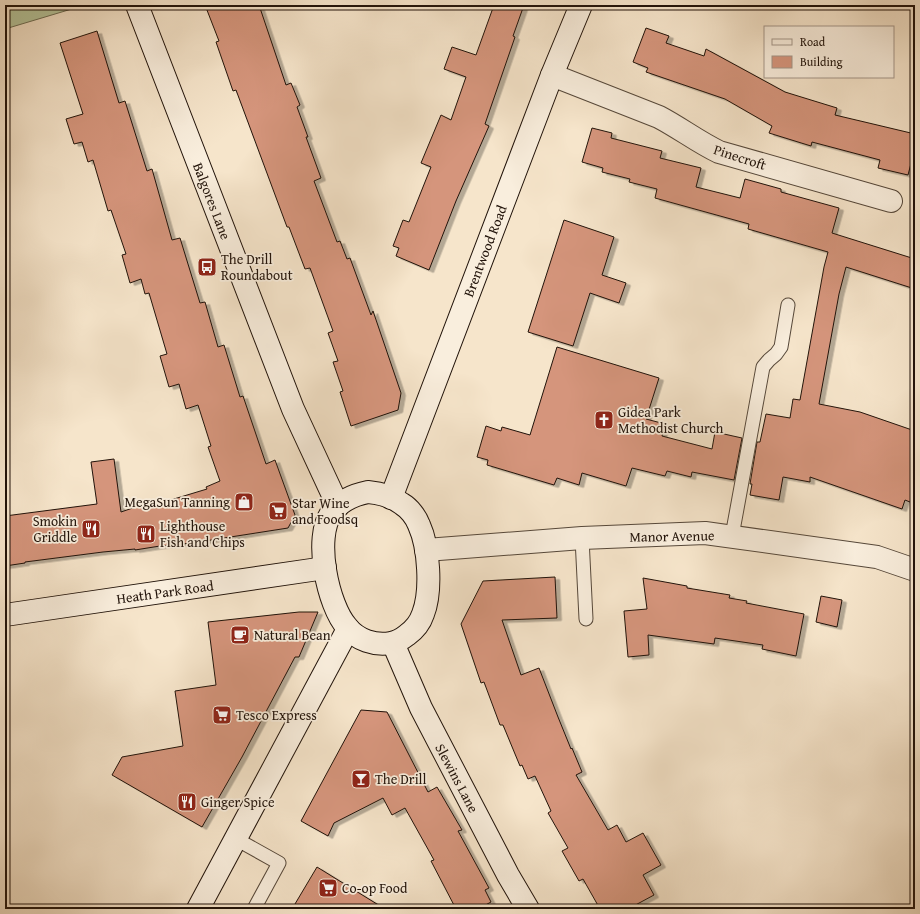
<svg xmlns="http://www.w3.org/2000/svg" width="920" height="914" viewBox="0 0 920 914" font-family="'Gentium Book Plus',serif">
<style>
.green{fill:#b6c69c;stroke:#6c6c53}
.building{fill:#d5957c;stroke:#21130a;filter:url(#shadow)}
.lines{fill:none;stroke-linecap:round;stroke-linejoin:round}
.lane-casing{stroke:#56483a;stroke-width:15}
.street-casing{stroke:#56483a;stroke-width:24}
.secondary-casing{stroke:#21130a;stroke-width:24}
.lane{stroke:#f9eedd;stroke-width:13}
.street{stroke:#f9eedd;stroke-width:22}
.secondary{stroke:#f9eedd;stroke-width:22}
.labels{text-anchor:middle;stroke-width:3.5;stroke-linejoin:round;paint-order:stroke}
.street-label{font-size:14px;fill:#21130a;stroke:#f9eedd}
.poi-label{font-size:14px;fill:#21130a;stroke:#f9eedd;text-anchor:start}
</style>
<defs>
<filter id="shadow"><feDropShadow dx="4.5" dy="2.5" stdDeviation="0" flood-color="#0004"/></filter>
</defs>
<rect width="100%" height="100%" fill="#f6e5cb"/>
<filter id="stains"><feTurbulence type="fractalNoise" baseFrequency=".005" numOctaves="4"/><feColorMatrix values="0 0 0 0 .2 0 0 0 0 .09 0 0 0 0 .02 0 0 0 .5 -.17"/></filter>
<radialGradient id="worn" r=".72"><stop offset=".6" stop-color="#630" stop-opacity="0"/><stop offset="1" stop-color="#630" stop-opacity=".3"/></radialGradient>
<path class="green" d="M 5,5 L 85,5 L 5,29 Z"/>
<g class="building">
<path d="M 205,5 L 259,5 L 286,85 L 291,83 L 300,105 L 297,107 L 308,137 L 306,137 L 321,178 L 314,181 L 337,242 L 340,241 L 347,259 L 350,258 L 371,315 L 373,311 L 401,393 L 398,410 L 351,426 L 340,392 L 343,391 L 333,362 L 338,361 L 328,333 L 333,331 L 310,268 L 305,269 L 289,227 L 287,227 L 236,90 L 233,91 L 216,42 L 219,41 Z"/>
<path d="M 494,5 L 524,5 L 513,36 L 515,37 L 485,124 L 489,126 L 456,201 L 429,270 L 396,256 L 399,248 L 393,246 L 403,220 L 409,222 L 431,167 L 421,163 L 441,115 L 451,120 L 466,77 L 444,69 L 452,47 L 476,55 Z"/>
<path d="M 646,28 L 669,36 L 666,43 L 704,56 L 706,49 L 785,92 L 837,108 L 835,115 L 873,124 L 915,134 L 915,148 L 908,175 L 878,168 L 880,160 L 812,142 L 811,146 L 769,133 L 772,126 L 725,99 L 646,72 L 648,68 L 633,62 Z"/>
<path d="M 97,31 L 119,103 L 125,101 L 147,171 L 152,169 L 172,240 L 180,238 L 200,303 L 205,302 L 218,347 L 224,345 L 240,397 L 243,396 L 266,464 L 275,460 L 295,515 L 288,528 L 192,543 L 160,546 L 135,550 L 135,549 L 103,552 L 25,562 L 25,563 L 5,566 L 5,516 L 97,504 L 91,462 L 114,459 L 121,512 L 153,501 L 154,505 L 207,489 L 206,487 L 220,481 L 208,447 L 211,446 L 198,405 L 186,409 L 179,384 L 169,387 L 160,356 L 167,354 L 149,293 L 145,294 L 141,279 L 130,283 L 122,255 L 126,254 L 111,210 L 108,211 L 93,160 L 88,162 L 82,142 L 74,144 L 66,119 L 83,114 L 60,43 Z"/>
<path d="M 592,128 L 612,133 L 611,138 L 662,151 L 660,158 L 701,168 L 696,187 L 740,198 L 745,179 L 781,189 L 781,192 L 839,208 L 832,233 L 915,259 L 915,289 L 846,267 L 839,294 L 819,404 L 860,412 L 915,431 L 915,504 L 905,500 L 902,509 L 810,477 L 810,482 L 783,477 L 779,500 L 750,495 L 752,484 L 750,484 L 757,442 L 760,442 L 766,414 L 790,418 L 793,399 L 800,400 L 824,267 L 828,252 L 748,229 L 749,224 L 655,198 L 657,189 L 629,182 L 630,179 L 602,172 L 603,168 L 582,162 Z"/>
<path d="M 564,220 L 614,237 L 602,275 L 626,283 L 619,303 L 590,293 L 573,346 L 528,332 Z"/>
<path d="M 557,347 L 659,378 L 646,419 L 665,424 L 662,436 L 712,449 L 715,432 L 742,438 L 734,480 L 692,472 L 691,477 L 667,471 L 665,476 L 632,468 L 626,486 L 582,473 L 579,485 L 557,478 L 554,485 L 487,465 L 488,460 L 477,457 L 486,426 L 501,431 L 502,427 L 530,435 Z"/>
<path d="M 555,577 L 557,618 L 502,620 L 521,675 L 539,668 L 558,717 L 571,749 L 572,748 L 582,772 L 576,775 L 608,830 L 617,825 L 626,842 L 643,833 L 661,865 L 643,875 L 654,895 L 628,909 L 600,909 L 583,879 L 579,881 L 562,851 L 568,848 L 548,813 L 551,811 L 535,776 L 528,779 L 522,765 L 520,766 L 503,725 L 500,725 L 484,682 L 481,683 L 461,624 L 483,581 Z"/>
<path d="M 643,578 L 687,586 L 687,588 L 730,595 L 729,598 L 747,601 L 746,603 L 804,614 L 796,656 L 762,649 L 763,645 L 715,638 L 714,644 L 648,635 L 649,655 L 628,657 L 624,611 L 647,609 Z"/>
<path d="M 821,596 L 842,600 L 837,627 L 816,622 Z"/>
<path d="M 299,612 L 318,612 L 299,657 L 295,657 L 242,757 L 202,827 L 112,775 L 122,757 L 183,746 L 175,691 L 216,685 L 208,622 Z"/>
<path d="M 361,710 L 387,712 L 428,792 L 437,787 L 462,830 L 458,831 L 489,888 L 485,890 L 491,902 L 478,909 L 456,909 L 431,861 L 434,860 L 405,808 L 392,815 L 383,798 L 334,823 L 328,836 L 301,821 Z"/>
<path d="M 317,867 L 385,909 L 292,909 Z"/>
</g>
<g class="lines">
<g class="lane-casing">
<g id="lane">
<path d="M 732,536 L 763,367 L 769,360 L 776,354 L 781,347 L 788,305"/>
<path d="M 582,538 L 586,619"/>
<path d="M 236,839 L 279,863 L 254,909"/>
</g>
</g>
<g class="street-casing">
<g id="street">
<path d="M 552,75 L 659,117 C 680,128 698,142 719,152 L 891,201"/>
<path d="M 426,550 L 582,538 L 705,533 L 877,557 L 915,570"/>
</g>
</g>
<g class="secondary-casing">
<g id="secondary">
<path d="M 137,5 L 293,409 L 338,506"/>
<path d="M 368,492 C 380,493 392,496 402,504 C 409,508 416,517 419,525 C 429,547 432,591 423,614 C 420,623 414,630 407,635 C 402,639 396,642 391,643 C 375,646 357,640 347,627 C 328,606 313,537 332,512 C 341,500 353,495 368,492 Z"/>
<path d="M 391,498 L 552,75 L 581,5"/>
<path d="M 5,615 L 325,568"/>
<path d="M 393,643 L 421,708 L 508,875 L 528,909"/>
<path d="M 198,909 L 348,629"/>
</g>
</g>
<use href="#lane" class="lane"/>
<use href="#street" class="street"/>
<use href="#secondary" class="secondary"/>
</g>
<defs>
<g id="bus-square" transform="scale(1)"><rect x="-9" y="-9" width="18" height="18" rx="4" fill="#8f2418" stroke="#f9eedd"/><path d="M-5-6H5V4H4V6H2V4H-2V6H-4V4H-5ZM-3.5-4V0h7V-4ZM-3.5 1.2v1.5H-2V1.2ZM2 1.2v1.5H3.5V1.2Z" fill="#fff"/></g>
<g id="church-square" transform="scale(1)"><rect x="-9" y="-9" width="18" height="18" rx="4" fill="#8f2418" stroke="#f9eedd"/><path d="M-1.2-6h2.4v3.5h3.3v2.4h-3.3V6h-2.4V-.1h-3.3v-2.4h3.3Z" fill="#fff"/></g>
<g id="shop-square" transform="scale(1)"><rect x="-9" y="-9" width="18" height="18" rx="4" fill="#8f2418" stroke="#f9eedd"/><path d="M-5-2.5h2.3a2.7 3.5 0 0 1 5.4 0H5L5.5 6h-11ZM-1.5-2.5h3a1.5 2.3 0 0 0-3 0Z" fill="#fff"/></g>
<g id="supermarket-square" transform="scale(1)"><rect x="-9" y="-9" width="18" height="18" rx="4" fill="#8f2418" stroke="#f9eedd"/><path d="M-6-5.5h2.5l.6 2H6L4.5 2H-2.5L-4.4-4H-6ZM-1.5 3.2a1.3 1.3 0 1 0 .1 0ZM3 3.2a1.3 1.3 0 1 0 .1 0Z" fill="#fff"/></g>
<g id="restaurant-square" transform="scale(1)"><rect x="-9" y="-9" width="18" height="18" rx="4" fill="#8f2418" stroke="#f9eedd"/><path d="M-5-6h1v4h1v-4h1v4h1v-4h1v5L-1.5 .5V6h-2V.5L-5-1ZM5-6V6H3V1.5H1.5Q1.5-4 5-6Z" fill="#fff"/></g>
<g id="cafe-square" transform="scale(1)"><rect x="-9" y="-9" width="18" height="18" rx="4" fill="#8f2418" stroke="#f9eedd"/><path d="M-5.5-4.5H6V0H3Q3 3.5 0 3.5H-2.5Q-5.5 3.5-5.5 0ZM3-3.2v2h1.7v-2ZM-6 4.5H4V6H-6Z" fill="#fff"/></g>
<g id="bar-square" transform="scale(1)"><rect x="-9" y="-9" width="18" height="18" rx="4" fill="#8f2418" stroke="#f9eedd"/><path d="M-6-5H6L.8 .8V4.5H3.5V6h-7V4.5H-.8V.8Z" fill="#fff"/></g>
</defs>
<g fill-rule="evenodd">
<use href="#bus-square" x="207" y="267"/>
<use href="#church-square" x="604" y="420"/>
<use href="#shop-square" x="244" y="502"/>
<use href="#supermarket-square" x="278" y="511"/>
<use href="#restaurant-square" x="91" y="529"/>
<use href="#restaurant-square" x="146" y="534"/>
<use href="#cafe-square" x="240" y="635"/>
<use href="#supermarket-square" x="222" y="715"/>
<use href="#bar-square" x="361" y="779"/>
<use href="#restaurant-square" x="187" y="802"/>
<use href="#supermarket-square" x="328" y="888"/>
</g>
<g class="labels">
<g class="street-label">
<text transform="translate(740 157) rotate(18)" y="5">Pinecroft</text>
<text transform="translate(212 201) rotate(69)" y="5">Balgores Lane</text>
<text transform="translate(485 251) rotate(-69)" y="5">Brentwood Road</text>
<text transform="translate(672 536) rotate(-1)" y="5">Manor Avenue</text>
<text transform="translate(165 592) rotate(-8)" y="5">Heath Park Road</text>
<text transform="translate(457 778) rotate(62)" y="5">Slewins Lane</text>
</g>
<g class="poi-label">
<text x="221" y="264">The Drill<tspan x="221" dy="16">Roundabout</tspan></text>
<text x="618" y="417">Gidea Park<tspan x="618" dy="16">Methodist Church</tspan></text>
<text x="230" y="507" text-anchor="end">MegaSun Tanning</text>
<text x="292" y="508">Star Wine<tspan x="292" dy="16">and Foodsq</tspan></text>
<text x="77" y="526" text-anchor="end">Smokin<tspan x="77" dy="16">Griddle</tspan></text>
<text x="160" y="531">Lighthouse<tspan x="160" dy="16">Fish and Chips</tspan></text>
<text x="254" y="640">Natural Bean</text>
<text x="236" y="720">Tesco Express</text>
<text x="375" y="784">The Drill</text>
<text x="201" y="807">Ginger Spice</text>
<text x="342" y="893">Co-op Food</text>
</g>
</g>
<rect width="920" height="914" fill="none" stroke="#f6e5cb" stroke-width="20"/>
<rect x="6" y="6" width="908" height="902" fill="none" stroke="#21130a" stroke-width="2"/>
<rect x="10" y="10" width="900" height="894" fill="none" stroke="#21130a"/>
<rect x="764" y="26" width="130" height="52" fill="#f9eedd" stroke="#a39689"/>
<rect x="772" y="39" width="20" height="6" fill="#f9eedd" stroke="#a39689"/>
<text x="800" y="46" font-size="12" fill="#21130a">Road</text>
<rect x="772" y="56" width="20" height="12" fill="#d5957c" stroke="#a39689"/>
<text x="800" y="66" font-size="12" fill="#21130a">Building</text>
<rect width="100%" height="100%" filter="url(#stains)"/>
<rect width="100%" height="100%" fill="url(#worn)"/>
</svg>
